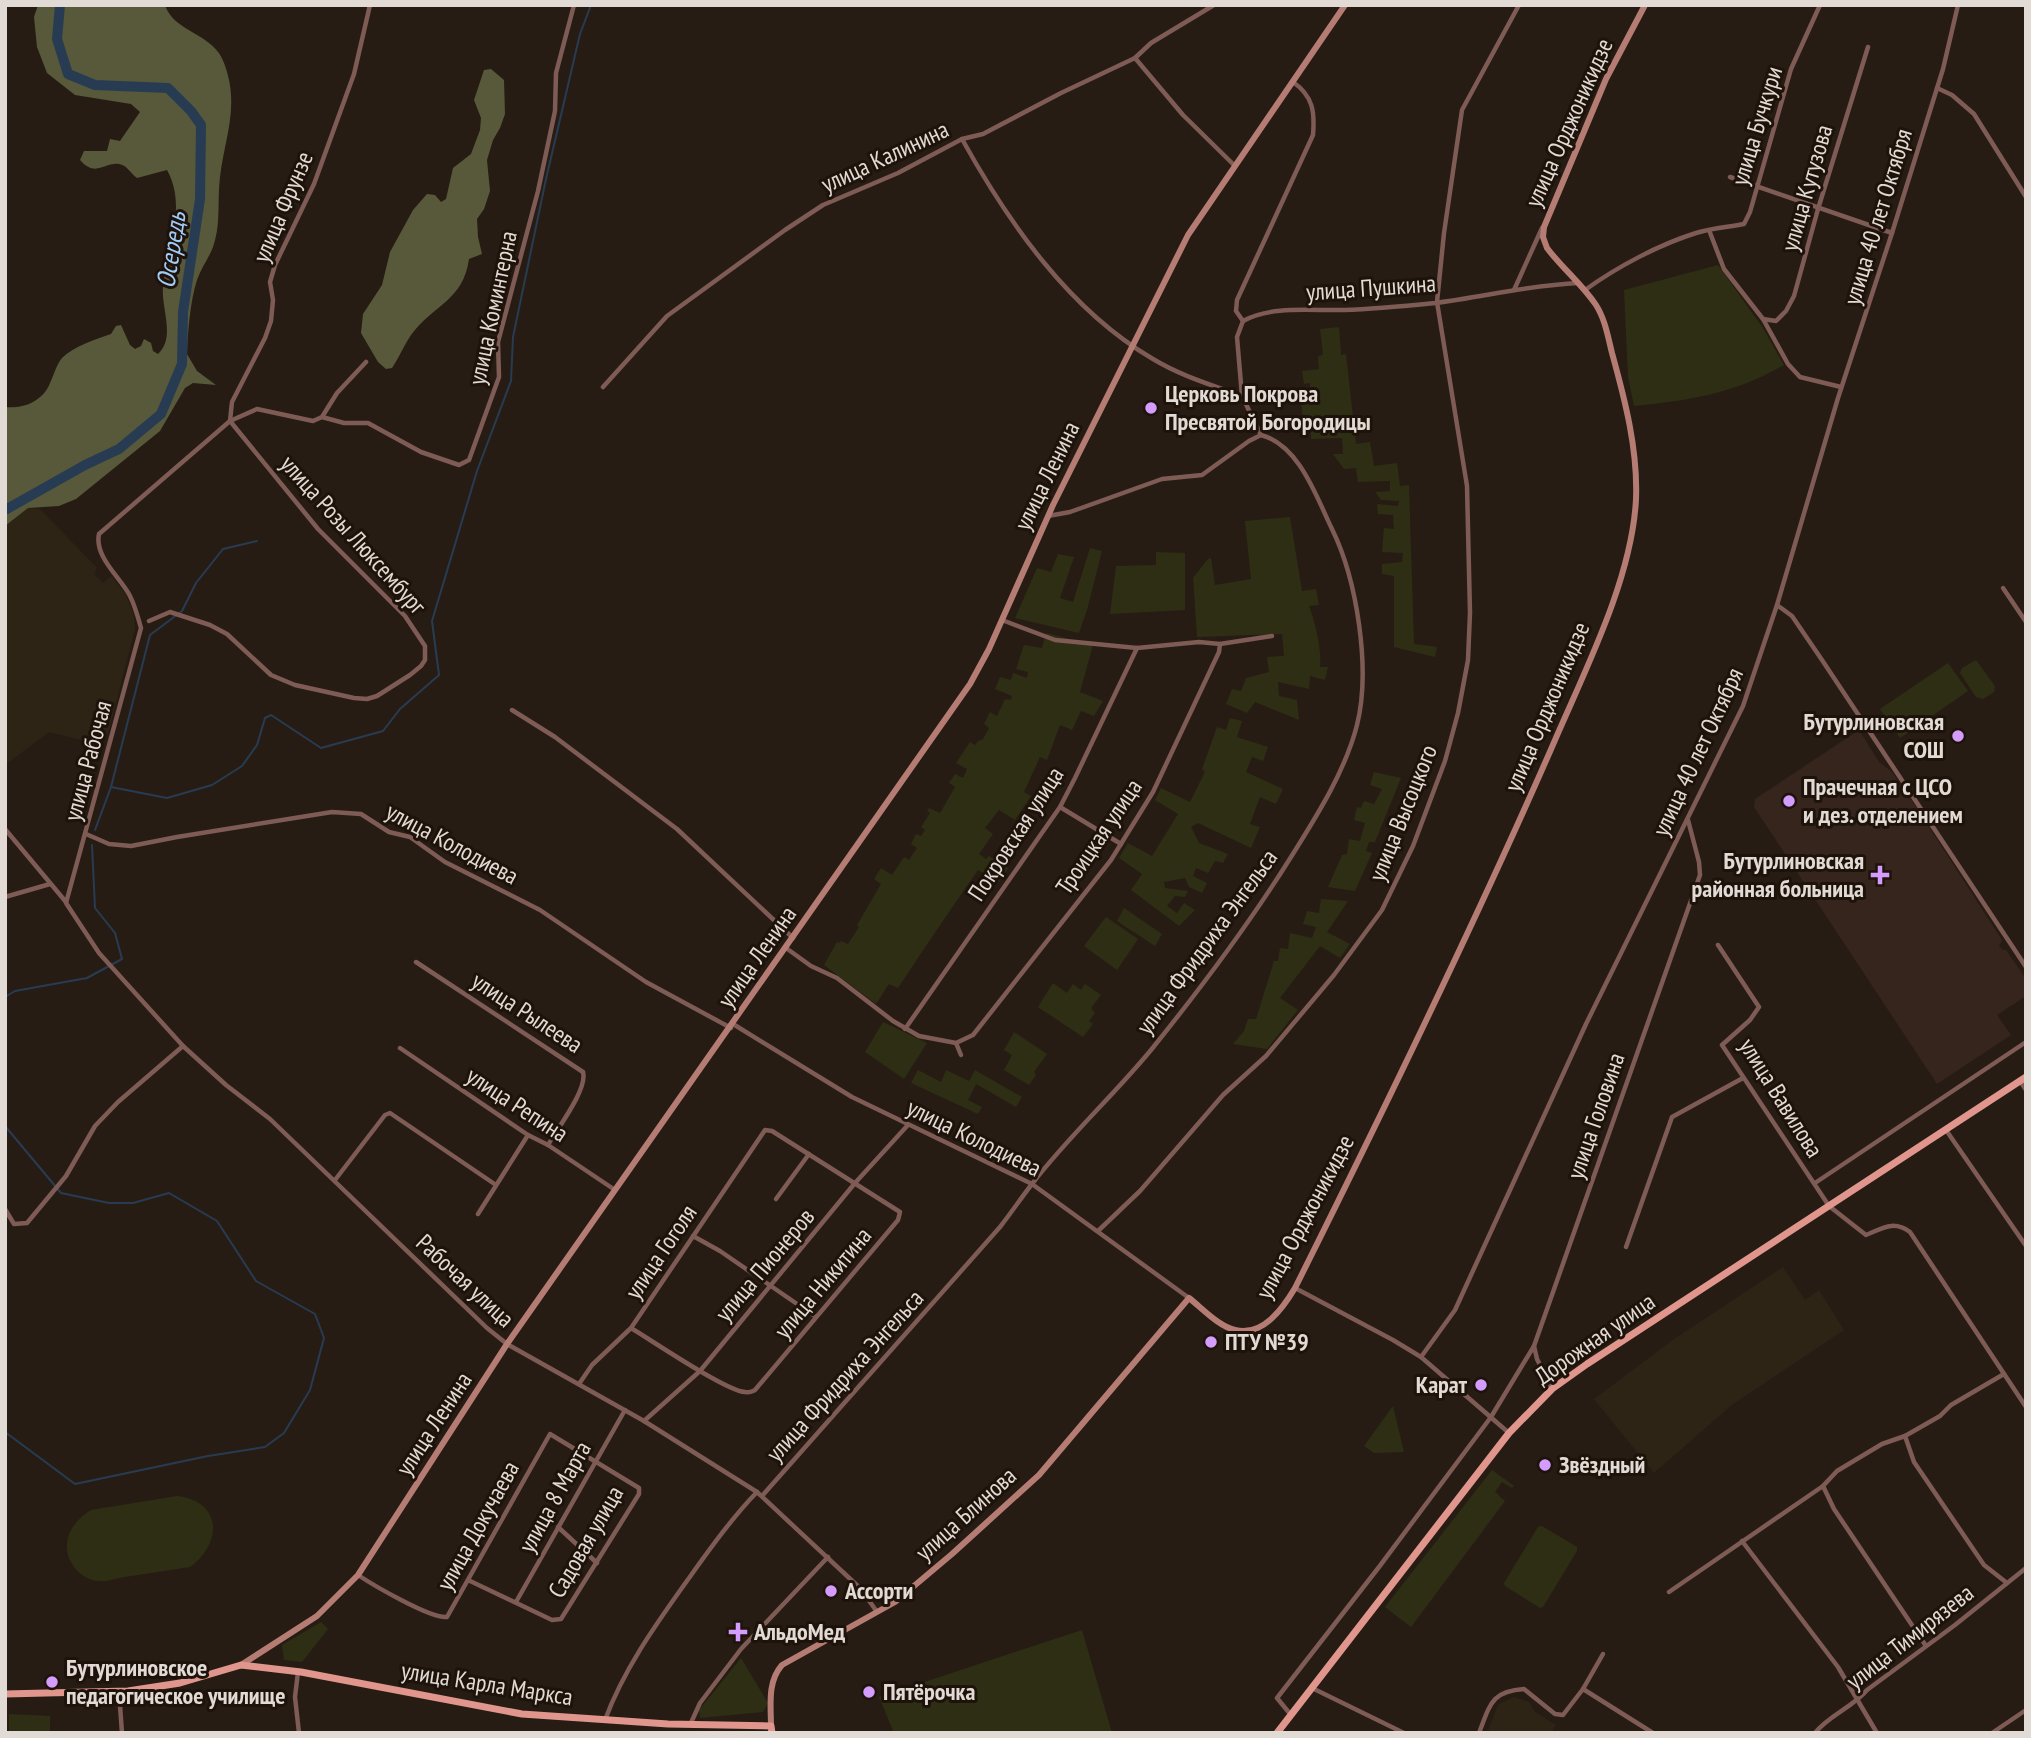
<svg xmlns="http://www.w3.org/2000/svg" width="2031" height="1738" viewBox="0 0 2031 1738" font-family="'PT Sans Narrow',sans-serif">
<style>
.industrial{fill:#2e2415}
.medical{fill:#36251d}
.green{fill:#2d2e14}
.forest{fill:#57593a}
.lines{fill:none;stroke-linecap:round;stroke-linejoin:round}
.stream{stroke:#273c52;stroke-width:2}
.river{stroke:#273c52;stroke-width:10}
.street{stroke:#7e5b55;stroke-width:4.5}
.secondary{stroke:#b57c74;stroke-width:6}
.primary{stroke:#e0968c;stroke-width:7}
.poi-dot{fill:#d49cfc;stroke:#1e130a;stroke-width:2.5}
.labels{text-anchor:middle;stroke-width:6;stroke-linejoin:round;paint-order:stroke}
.street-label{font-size:24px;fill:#e2dad4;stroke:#1e130a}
.poi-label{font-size:24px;font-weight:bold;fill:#e2dad4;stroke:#1e130a;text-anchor:start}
.water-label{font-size:26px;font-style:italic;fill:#a2ccf8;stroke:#1e130a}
</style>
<rect width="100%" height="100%" fill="#271c13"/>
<g class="industrial">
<path d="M 28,508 L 40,509 L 97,568 L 94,574 L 103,583 L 111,576 L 126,595 L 134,616 L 135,629 L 107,737 L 98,744 L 49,732 L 9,762 L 5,762 L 5,526 Z"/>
<path d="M 1783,1267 L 1805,1300 L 1819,1290 L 1844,1330 L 1733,1404 L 1654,1473 L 1594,1399 L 1674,1339 Z"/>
<path d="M 1514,1697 L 1529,1702 L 1535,1712 L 1556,1725 L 1551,1733 L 1487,1733 L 1498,1705 Z"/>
</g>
<path class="medical" d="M 1859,730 L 1879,762 L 1892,772 L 1918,810 L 2002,940 L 1999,946 L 2003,950 L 2006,950 L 2026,979 L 2026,996 L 1997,1015 L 2011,1035 L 1937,1084 L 1754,807 L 1755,799 Z"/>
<g class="green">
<path d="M 1718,265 L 1763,328 L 1784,365 C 1733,394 1692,400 1634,406 L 1628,377 L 1624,290 Z"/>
<path d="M 1339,327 L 1341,355 L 1346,354 L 1356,444 L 1370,442 L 1374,466 L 1397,463 L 1400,486 L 1409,485 L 1414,644 L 1437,647 L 1435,657 L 1394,647 L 1394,576 L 1382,574 L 1382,564 L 1402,562 L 1403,553 L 1382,552 L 1384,528 L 1394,529 L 1393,515 L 1378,514 L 1377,504 L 1398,506 L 1399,501 L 1381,500 L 1375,492 L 1390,491 L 1390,481 L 1358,482 L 1356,468 L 1344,469 L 1333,454 L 1343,454 L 1342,438 L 1311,439 L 1311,425 L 1304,426 L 1300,395 L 1310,394 L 1310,383 L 1304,384 L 1302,371 L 1319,369 L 1318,357 L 1323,354 L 1320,329 Z"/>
<path d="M 1290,517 L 1302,591 L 1316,589 L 1319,605 L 1309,606 C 1315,621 1322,650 1320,667 L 1328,667 L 1325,680 L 1310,676 L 1309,689 L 1278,682 L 1279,696 L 1297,700 L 1299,720 L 1255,702 L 1247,713 L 1226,704 L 1232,689 L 1241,691 L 1246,678 L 1269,672 L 1267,657 L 1284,656 L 1282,634 L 1197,637 L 1193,578 L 1208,559 L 1211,558 L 1215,585 L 1251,579 L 1245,521 Z"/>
<path d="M 1090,548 L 1102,551 L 1087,610 L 1079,633 L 1015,618 L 1037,568 L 1051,572 L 1058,554 L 1074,557 L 1060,598 L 1073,602 Z"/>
<path d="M 1156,552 L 1185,553 L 1185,610 L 1110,614 L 1116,566 L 1156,565 Z"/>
<path d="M 1046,633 L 1093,645 L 1080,692 L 1103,701 L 1094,716 L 1081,711 L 1072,730 L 1060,725 L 1047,760 L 1040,757 L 1024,792 L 1031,796 L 1015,820 L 999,810 L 985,828 L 993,834 L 979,854 L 986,859 L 989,856 L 1008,868 L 998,883 L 978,870 C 951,909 924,948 898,988 L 889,984 L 876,1004 L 824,965 L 837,942 L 839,943 L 841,941 L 848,944 L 859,927 L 857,925 L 881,884 L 874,879 L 881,868 L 892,875 L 904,857 L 909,860 L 917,848 L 911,844 L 916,834 L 921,836 L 925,830 L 921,827 L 930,813 L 927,811 L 929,808 L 940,813 L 955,787 L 949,783 L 955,774 L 963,778 L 967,769 L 956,763 L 970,742 L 975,745 L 978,741 L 983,739 L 989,728 L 984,724 L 990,712 L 997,716 L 1005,699 L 1011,700 L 1012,696 L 995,689 L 1000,677 L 1011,680 L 1013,673 L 1027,678 L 1028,672 L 1016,669 L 1024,645 L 1042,648 Z"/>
<path d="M 1976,660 L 1995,686 L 1994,692 L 1983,699 L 1976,697 L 1960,673 L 1962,668 Z"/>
<path d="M 1948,663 L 1968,691 L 1900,738 L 1880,709 Z"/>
<path d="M 1230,718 L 1242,721 L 1237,737 L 1268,747 L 1263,761 L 1252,757 L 1246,772 L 1283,789 L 1276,804 L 1260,797 L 1250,824 L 1260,827 L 1251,848 L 1198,823 L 1191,827 L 1199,843 L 1228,854 L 1223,863 L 1215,861 L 1208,873 L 1196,868 L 1193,876 L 1207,883 L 1202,893 L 1189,887 L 1185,878 L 1164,882 L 1165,888 L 1188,891 L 1185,897 L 1175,896 L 1167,906 L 1177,913 L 1184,903 L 1195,910 L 1179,926 L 1131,890 L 1142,874 L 1119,858 L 1128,843 L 1152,856 L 1178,814 L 1155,800 L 1161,788 L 1190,802 L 1205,772 L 1202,769 L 1217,727 L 1226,730 Z"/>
<path d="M 1374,772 L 1401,778 L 1375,842 L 1369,842 L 1366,851 L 1372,853 L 1355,891 L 1328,887 L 1342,855 L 1347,854 L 1349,839 L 1360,841 L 1365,823 L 1354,820 L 1357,807 L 1361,808 L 1364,801 L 1374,804 L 1382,789 L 1370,785 Z"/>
<path d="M 1321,899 L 1348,901 L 1327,932 L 1350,944 L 1340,958 L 1320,946 L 1280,998 L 1298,1010 L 1267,1049 L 1233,1044 L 1244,1031 L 1248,1019 L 1256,1019 L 1274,961 L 1278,961 L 1280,948 L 1288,949 L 1290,933 L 1312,938 L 1316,927 L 1303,924 L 1307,911 L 1319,913 Z"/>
<path d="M 1124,908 L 1162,934 L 1155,946 L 1117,921 Z"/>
<path d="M 1106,917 L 1138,939 L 1117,970 L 1084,946 Z"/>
<path d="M 1053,983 L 1067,993 L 1073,984 L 1081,990 L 1085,984 L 1101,995 L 1091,1008 L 1095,1013 L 1089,1021 L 1093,1024 L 1083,1037 L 1038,1007 Z"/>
<path d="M 883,1022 L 927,1043 L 904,1079 L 865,1052 Z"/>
<path d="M 1014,1032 L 1047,1054 L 1034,1072 L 1036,1075 L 1029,1085 L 1004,1070 L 1012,1055 L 1004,1050 Z"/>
<path d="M 918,1070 L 941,1082 L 946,1070 L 969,1081 L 975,1070 L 1022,1097 L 1016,1107 L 976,1084 L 968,1100 L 982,1107 L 978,1114 L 911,1083 Z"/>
<path d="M 1393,1406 L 1404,1452 L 1374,1453 L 1364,1446 Z"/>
<path d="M 1492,1470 L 1514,1486 L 1512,1488 L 1502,1482 L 1495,1492 L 1505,1501 L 1411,1627 L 1385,1607 Z"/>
<path d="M 177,1496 C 222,1501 223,1543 190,1567 C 168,1570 147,1574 125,1577 C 117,1578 107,1582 99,1581 C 82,1580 68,1564 67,1549 C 66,1531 77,1519 91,1510 Z"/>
<path d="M 1542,1526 L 1577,1547 L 1577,1551 L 1543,1607 L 1540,1608 L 1505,1586 L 1504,1583 L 1538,1527 Z"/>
<path d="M 321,1622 L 328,1629 L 302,1662 L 284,1660 L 282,1645 Z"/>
<path d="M 1082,1630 L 1112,1733 L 894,1733 L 879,1697 Z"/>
<path d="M 741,1658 L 768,1703 L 763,1712 L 700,1718 L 699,1710 Z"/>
<path d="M 9,1714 L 50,1716 L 50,1733 L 9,1733 Z"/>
</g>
<g class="forest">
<path d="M 38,5 L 165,5 C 174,33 214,33 224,63 C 242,110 221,144 219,189 C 218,209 220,227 213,247 C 209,258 201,268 197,280 C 190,302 188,331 187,354 L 197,371 L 216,385 L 193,383 L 185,388 L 160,431 L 76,499 L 59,506 L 28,508 L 5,526 L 5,407 C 24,409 43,401 50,383 C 54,375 56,365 62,358 C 74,346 96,339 111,334 L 116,326 L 121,325 L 130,345 L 135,349 L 141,346 L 144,339 L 151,343 L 153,351 L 158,354 C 176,337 161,309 163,287 C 166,249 188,208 167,170 L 137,178 C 131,174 127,165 119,164 C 104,162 96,178 80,160 L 84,151 L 107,151 L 110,139 L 120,141 L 140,112 L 131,104 L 75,95 L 47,73 L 37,47 L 34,17 Z"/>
<path d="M 491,69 L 504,80 L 505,114 L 500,128 L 493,140 L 487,160 L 490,191 L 484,209 L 477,219 L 478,237 L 482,254 L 469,259 C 463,301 434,304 411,335 C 404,345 399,358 392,368 L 386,369 L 378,362 L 361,333 L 363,314 L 382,285 L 390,252 L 413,210 L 427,194 L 435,195 L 441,202 L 446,199 L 453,168 L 471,154 L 480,130 L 481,118 L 474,100 L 484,70 Z"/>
</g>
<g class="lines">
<g class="stream">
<path d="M 111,787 L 167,798 L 212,785 L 242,766 L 257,745 L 265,718 L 271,715 L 321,748 L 383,731 L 400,709 L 439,675 L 432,621 L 477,471 L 511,381 L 513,337 L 546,179 L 580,34 L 591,5"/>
<path d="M 95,830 L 111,787 L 150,635 L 182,611 L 196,583 L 223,549 L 257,541"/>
<path d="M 5,997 L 15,991 L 87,978 L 122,959 L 115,933 L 95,908 L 92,845"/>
<path d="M 5,1126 L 61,1193 L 109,1203 L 133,1203 L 169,1193 L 217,1221 L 256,1281 L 315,1314 L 324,1338 L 310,1390 L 284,1433 L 265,1447 L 208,1456 L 75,1484 L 5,1432"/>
</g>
<path class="river" d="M 5,510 L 85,465 L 119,449 L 161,414 L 182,364 L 183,312 L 200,199 L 201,125 L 191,111 L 168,88 L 95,85 L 68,74 L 57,39 L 60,5"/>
<g class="street">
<path d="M 1135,58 L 1183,115 L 1234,165"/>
<path d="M 1937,88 L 1952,95 L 1974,114 L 2026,197"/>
<path d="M 1730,177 L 1892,233"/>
<path d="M 1709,230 L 1724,269 L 1763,319 L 1788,364 L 1800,377 L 1841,387"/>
<path d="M 1514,290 L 1542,228"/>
<path d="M 1585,290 C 1617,267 1658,245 1696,233 C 1711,228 1729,227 1744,224 L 1750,212 L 1791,69 L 1820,5"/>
<path d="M 1763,319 L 1776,321 L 1786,311 L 1794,296 L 1818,209 L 1868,47"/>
<path d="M 1243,321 L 1236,311 L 1237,300 L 1313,135 C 1315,112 1313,96 1293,82"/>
<path d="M 366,362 L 337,393 L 322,417 L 313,421 L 257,409 L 230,421 L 99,534 C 94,557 121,578 130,596 C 135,606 138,617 141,628 L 66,903 L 99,953 L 183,1046 L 226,1085 L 270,1119 L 487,1328 L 507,1344 L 644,1421 L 757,1492 L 861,1589 L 877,1612"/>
<path d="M 603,387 L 667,316 L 785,230 L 823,205 L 898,173 L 962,139 L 983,134 L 1061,93 L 1135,58 L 1151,43 L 1214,5"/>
<path d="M 1242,396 L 1237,337 L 1243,321 C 1272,305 1312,311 1344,310 C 1374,309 1405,306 1435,303 C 1483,297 1530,285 1578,283"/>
<path d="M 322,417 L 344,423 L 368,423 L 421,452 L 459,465 L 469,460 L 499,377 L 498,342 L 538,191 L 555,111 L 556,73 L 574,5"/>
<path d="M 230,421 L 232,402 L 265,338 L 271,321 L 273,300 L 270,282 L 275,265 L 314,184 L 354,74 L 370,5"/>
<path d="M 1048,516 L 1070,512 L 1162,479 L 1202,475 L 1249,441 L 1261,435"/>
<path d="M 2003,588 L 2026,622"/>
<path d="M 1777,605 L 1792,616 L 1822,660 L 2026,967"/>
<path d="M 149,621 L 170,612 L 210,625 L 227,634 L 271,675 L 295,685 L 354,698 L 367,699 L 377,696 L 410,675 L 421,666 L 425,660 L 425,646 L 405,616 L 318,529 L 230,421"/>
<path d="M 1220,644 L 1272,636"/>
<path d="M 512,710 L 555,737 L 677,829 L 793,938"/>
<path d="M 1060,807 L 1121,844"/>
<path d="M 5,829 L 66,902"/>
<path d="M 86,834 L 109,844 L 131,846 L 177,837 L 332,812 L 361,814 L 389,832 L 410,837 L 445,862 L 540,910 L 646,982 L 731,1028"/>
<path d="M 5,897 L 50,884"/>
<path d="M 1718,945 L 1759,1007 L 1750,1020 L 1722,1045 L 1829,1206 L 1866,1235 C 1883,1228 1894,1220 1910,1232 L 2026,1407"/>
<path d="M 786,948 L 811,966 L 837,978 L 893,1021 L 919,1036 L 956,1043 L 973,1035 L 1111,860 L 1153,792 L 1219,652 L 1220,644 L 1199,642 L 1137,648 L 1055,640 L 1002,620"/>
<path d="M 416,962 L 583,1072 C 588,1089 557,1129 548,1145"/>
<path d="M 733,1024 L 852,1097 L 1032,1184 L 1189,1298"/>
<path d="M 905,1029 L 1060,807 L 1075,778 L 1137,648"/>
<path d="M 956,1043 L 961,1055"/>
<path d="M 400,1048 L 528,1135 L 548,1145 L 615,1190"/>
<path d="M 2020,1081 L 2026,1090"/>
<path d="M 1946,1130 L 2026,1246"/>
<path d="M 335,1180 L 385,1115 L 390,1113 L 496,1185"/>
<path d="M 1815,1183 L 2026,1042"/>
<path d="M 776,1199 L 809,1154"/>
<path d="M 5,1209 L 14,1224 L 27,1223 L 66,1176 L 95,1126 L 118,1102 L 183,1046"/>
<path d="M 478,1214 L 528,1135"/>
<path d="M 1098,1231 L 1140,1191 L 1223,1095 L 1266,1056 L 1334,975 L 1382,910 L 1413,846 L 1445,761 L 1458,713 L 1468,660 L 1470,613 L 1467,486 L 1437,302 L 1444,233 L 1462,110 L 1519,5"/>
<path d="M 693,1236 L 720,1251 L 816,1317"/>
<path d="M 1626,1247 L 1672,1117 L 1743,1078"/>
<path d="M 1295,1288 L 1393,1340 L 1421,1357 L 1509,1433"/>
<path d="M 1534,1346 L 1537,1359 L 1552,1389"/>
<path d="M 1421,1357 L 1455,1310 L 1586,1024 L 1743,706 L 1777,605 L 1838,398 L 1892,233 L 1943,69 L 1958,5"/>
<path d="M 579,1384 L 592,1365 L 631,1328 L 765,1130 L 772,1131 L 900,1212 L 898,1220 L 755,1390 C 751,1392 750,1393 745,1392 C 726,1391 651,1340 631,1328"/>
<path d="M 644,1421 L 700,1371 L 855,1183 L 907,1126"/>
<path d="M 1905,1436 L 1914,1462 L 1984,1565 L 2007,1583"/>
<path d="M 1823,1486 L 1834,1509 L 1926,1646"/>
<path d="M 762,1496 L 1000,1227 C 1011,1213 1021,1198 1032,1184 C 1068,1137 1113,1096 1151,1050 C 1201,988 1249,924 1291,857 C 1316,817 1345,772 1357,725 C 1371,669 1357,580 1332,529 C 1316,496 1299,445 1261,435 L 1242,396 C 1212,385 1181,376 1153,359 C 1069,310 1008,222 962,139"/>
<path d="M 558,1527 L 597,1563"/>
<path d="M 1742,1541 L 1838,1667 L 1877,1733"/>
<path d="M 358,1575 C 373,1585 431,1619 447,1617 L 550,1434 L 639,1488 L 639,1494 L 561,1619 L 552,1620 L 468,1580"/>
<path d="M 1669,1592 L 1823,1486 L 1837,1471 L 1882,1444 L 1905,1436 L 1940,1416 L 1951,1405 L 2004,1374"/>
<path d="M 516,1602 L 625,1410"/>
<path d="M 298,1672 L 295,1697 L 299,1733"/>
<path d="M 1312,1688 L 1404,1733"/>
<path d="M 1583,1689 L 1603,1654"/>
<path d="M 119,1692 L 122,1733"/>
<path d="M 1291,1715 L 1277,1698 L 1379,1567 L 1491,1417 L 1534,1346 L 1700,875 L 1699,862 L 1688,820"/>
<path d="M 605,1720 C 623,1671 654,1627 684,1585 C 707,1553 730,1520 757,1492"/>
<path d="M 690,1725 L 700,1703 L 741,1649 L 828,1557"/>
<path d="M 1479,1733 C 1490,1705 1491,1691 1524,1689 L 1555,1714 L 1563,1715 L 1583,1689 L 1653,1733"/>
<path d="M 1815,1733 C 1829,1715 1852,1708 1867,1690 L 1955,1625 L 2026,1568"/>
<path d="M 1992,1733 L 2026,1710"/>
</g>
<g class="secondary">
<path d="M 241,1665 L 317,1616 L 358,1575 L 507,1344 L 970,684 L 989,649 L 1053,505 L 1188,235 L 1345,5"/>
<path d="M 771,1726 C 771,1706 767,1682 782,1665 L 895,1602 L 952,1554 L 1039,1475 L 1189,1298 C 1202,1308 1218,1326 1235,1330 C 1263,1337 1283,1308 1295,1288 C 1384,1110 1472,930 1552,747 C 1584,672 1632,580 1636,499 C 1638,450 1625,400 1612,353 C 1608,337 1605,319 1596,305 C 1582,284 1562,268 1547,248 L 1543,237 L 1544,227 L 1606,79 L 1645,5"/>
</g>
<g class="primary">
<path d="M 5,1694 L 128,1691 L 180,1683 L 241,1665 L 301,1672 L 522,1714 L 668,1724 L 771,1726 L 772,1733"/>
<path d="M 1277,1733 L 1509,1433 L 1552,1389 L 1587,1364 L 2026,1077"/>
</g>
</g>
<g class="poi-dot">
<circle cx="1151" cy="408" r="7"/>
<circle cx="1958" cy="736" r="7"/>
<circle cx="1789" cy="801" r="7"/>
<path d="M1876.5 864.5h7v7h7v7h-7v7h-7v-7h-7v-7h7z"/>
<circle cx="1211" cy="1342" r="7"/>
<circle cx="1481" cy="1385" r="7"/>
<circle cx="1545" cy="1465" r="7"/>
<circle cx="831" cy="1591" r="7"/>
<path d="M734.5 1621.5h7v7h7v7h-7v7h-7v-7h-7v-7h7z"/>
<circle cx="52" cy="1682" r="7"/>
<circle cx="869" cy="1692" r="7"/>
</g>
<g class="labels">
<g class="street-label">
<text transform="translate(1569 123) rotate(-66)" y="8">улица Орджоникидзе</text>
<text transform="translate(1757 126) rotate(-73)" y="8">улица Бучкури</text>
<text transform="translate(885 157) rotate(-25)" y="8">улица Калинина</text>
<text transform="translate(1807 188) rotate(-74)" y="8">улица Кутузова</text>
<text transform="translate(283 207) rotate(-67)" y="8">улица Фрунзе</text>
<text transform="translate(1878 217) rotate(-73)" y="8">улица 40 лет Октября</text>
<text transform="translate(1371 288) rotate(-4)" y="8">улица Пушкина</text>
<text transform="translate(493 308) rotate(-78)" y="8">улица Коминтерна</text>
<text transform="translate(1047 476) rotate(-64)" y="8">улица Ленина</text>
<text transform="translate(353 535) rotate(48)" y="8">улица Розы Люксембург</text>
<text transform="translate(1547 707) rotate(-67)" y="8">улица Орджоникидзе</text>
<text transform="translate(1698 752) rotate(-65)" y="8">улица 40 лет Октября</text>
<text transform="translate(88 761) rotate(-75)" y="8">улица Рабочая</text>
<text transform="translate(1403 813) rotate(-68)" y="8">улица Высоцкого</text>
<text transform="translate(1016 834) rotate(-57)" y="8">Покровская улица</text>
<text transform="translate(1099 837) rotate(-56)" y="8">Троицкая улица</text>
<text transform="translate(452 844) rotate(28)" y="8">улица Колодиева</text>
<text transform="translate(1207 942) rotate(-54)" y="8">улица Фридриха Энгельса</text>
<text transform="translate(757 957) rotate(-55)" y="8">улица Ленина</text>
<text transform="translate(527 1013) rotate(33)" y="8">улица Рылеева</text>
<text transform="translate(1781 1098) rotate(58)" y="8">улица Вавилова</text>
<text transform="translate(517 1105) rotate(33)" y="8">улица Репина</text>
<text transform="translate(1596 1116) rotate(-71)" y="8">улица Головина</text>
<text transform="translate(974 1138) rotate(26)" y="8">улица Колодиева</text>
<text transform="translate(1305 1217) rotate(-62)" y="8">улица Орджоникидзе</text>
<text transform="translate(661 1252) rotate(-56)" y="8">улица Гоголя</text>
<text transform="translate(765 1265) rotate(-50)" y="8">улица Пионеров</text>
<text transform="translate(465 1281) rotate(43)" y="8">Рабочая улица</text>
<text transform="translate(823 1283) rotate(-50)" y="8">улица Никитина</text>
<text transform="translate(1595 1339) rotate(-35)" y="8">Дорожная улица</text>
<text transform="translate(845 1376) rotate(-48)" y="8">улица Фридриха Энгельса</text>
<text transform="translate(434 1424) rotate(-57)" y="8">улица Ленина</text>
<text transform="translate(555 1497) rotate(-61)" y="8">улица 8 Марта</text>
<text transform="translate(966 1514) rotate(-42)" y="8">улица Блинова</text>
<text transform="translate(478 1526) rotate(-61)" y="8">улица Докучаева</text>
<text transform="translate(586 1542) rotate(-60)" y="8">Садовая улица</text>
<text transform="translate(1910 1637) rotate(-38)" y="8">улица Тимирязева</text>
<text transform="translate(487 1684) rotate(9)" y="8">улица Карла Маркса</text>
</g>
<g class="poi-label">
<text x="1165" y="402">Церковь Покрова<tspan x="1165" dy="28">Пресвятой Богородицы</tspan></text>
<text x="1944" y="730" text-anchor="end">Бутурлиновская<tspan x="1944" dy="28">СОШ</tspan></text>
<text x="1803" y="795">Прачечная с ЦСО<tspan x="1803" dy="28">и дез. отделением</tspan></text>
<text x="1864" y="869" text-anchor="end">Бутурлиновская<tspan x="1864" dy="28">районная больница</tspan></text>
<text x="1225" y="1350">ПТУ №39</text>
<text x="1467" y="1393" text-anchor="end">Карат</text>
<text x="1559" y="1473">Звёздный</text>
<text x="845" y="1599">Ассорти</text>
<text x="754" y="1640">АльдоМед</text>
<text x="66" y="1676">Бутурлиновское<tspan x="66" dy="28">педагогическое училище</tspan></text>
<text x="883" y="1700">Пятёрочка</text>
</g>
<g class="water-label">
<text transform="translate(171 250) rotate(-81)" y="9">Осередь</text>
</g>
</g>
<rect width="2031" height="1738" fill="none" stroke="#e2dad4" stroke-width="14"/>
</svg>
